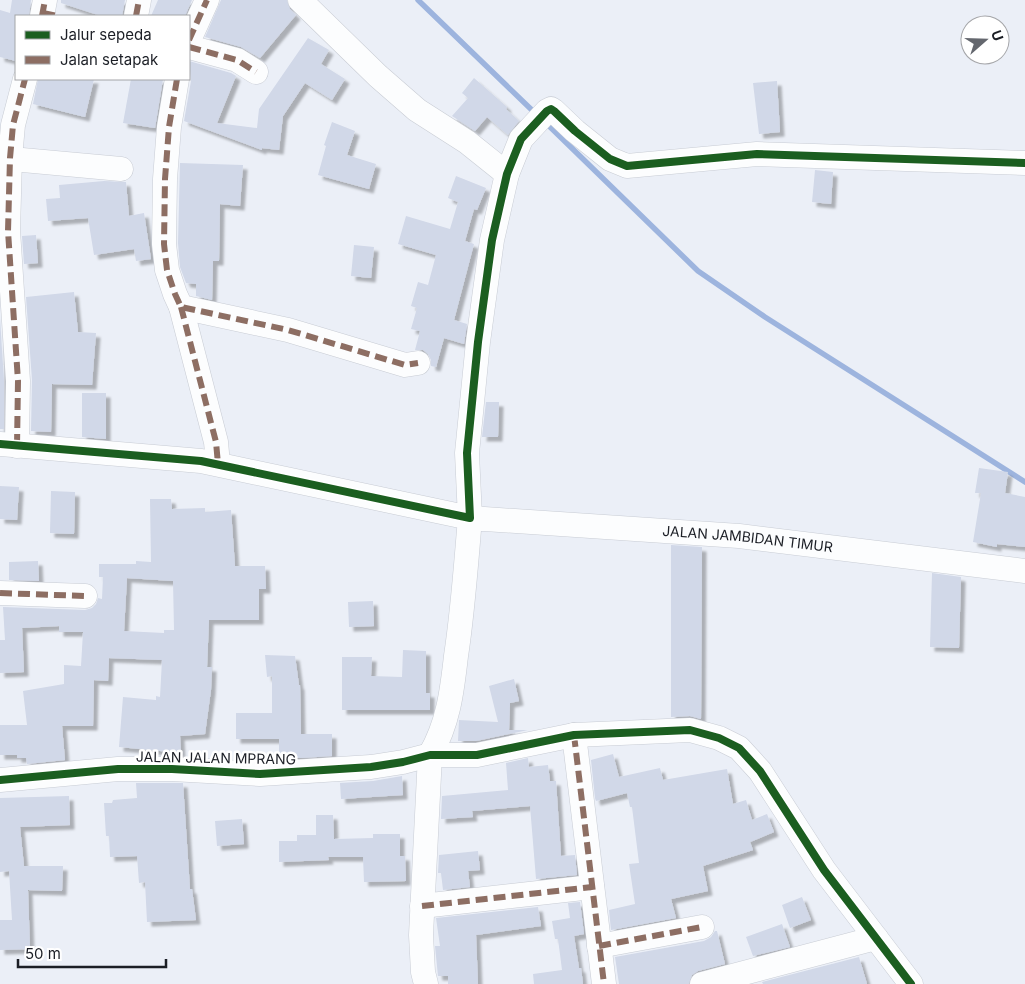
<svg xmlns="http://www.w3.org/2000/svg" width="1025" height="984" viewBox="0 0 1025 984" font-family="Inter,sans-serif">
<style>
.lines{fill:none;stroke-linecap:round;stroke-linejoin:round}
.stream{stroke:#9db4de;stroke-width:5.5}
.building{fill:#d1d8e8;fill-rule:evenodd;filter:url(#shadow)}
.minor-casing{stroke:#c8ccd4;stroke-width:25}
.minor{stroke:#fcfdfe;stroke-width:24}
.quiet{stroke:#8d6e63;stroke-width:6;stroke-dasharray:12 6;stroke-linecap:butt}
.cycleway-casing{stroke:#fff;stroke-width:11}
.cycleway{stroke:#1b5e20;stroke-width:8}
.labels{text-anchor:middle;stroke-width:5;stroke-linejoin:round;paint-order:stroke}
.street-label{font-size:14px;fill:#1b1e25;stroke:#fff}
</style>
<defs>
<filter id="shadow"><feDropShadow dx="4.5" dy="4.5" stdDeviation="1" flood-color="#0004"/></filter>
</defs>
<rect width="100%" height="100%" fill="#ebeff7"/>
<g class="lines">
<g class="stream">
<path d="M 418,0 L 536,114"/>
<path d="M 545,122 L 698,271 L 765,317 L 1025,482"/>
</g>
</g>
<g class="building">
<path d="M 12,0 L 31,0 L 29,16 L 16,16 L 16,61 L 0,57 L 0,10 L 10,13 Z"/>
<path d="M 61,0 L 125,0 L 122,16 L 101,16 L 61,3 Z"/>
<path d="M 158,0 L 192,0 L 185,16 L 151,16 Z"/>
<path d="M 221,0 L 287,0 L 290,9 L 296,15 L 260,58 L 241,47 L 205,37 Z"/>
<path d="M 308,38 L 329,50 L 321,64 L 345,79 L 332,100 L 305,83 L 283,116 L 279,150 L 262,148 L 262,150 L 184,121 L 191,81 L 189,61 L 231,73 L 236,76 L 217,123 L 257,128 L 259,109 Z"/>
<path d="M 474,78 L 507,107 L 506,109 L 519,121 L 508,135 L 487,117 L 475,131 L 452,116 L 468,98 L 462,93 Z"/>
<path d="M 38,79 L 94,79 L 85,117 L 33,104 Z"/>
<path d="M 131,79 L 163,79 L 155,128 L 123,123 Z"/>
<path d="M 777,81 L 780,132 L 759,134 L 753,83 Z"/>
<path d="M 332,122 L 355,131 L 347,155 L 376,164 L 369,189 L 318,175 L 326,146 L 324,145 Z"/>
<path d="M 180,163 L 243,165 L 240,206 L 220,204 L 219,261 L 213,261 L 212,300 L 196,296 L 196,284 L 186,283 L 180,267 L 178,243 Z"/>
<path d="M 815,170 L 833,172 L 831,204 L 812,202 Z"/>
<path d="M 456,176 L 486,188 L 477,210 L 474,209 L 465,241 L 474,244 L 454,320 L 467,324 L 464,344 L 444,338 L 436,367 L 431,366 L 431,360 L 428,354 L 423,350 L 415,350 L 420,331 L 411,329 L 417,308 L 411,306 L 418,282 L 428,285 L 436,255 L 398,244 L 406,216 L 450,229 L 458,202 L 448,198 Z"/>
<path d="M 104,181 L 126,182 L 129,216 L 144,213 L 151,259 L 136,261 L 134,249 L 94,255 L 88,218 L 48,221 L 46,199 L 60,198 L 59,185 Z"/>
<path d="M 36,235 L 38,263 L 24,264 L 22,236 Z"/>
<path d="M 354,245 L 374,247 L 371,278 L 351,276 Z"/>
<path d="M 74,292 L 78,332 L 96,333 L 92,385 L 52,384 L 51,432 L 31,431 L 32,380 L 26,297 Z"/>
<path d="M 0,318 L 4,381 L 4,429 L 0,429 Z"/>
<path d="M 82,393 L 106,393 L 106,439 L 82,437 Z"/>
<path d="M 486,402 L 499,402 L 498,437 L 482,437 Z"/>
<path d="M 979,468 L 1008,472 L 1005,493 L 1025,497 L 1025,547 L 997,544 L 997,547 L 973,542 L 981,493 L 975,493 Z"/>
<path d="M 0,486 L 19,487 L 17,520 L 0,519 Z"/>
<path d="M 51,491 L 75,492 L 74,534 L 50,533 Z"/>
<path d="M 150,499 L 171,499 L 172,509 L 205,508 L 205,512 L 231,510 L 235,566 L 265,566 L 266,589 L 259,589 L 259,620 L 209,620 L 207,667 L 212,667 L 211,690 L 205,734 L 180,736 L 181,753 L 119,747 L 123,697 L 156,700 L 156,696 L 160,697 L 162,660 L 109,658 L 108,681 L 94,680 L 93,726 L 62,726 L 65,760 L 27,764 L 26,758 L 17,758 L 17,755 L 0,755 L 0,725 L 27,725 L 23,691 L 64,684 L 64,665 L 81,666 L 83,632 L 59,632 L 59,626 L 22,628 L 24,672 L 0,673 L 0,640 L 5,640 L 3,607 L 85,610 L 92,608 L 96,604 L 98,598 L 102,599 L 103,577 L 99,577 L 99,564 L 136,564 L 136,561 L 151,562 ZM 127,578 L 173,581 L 174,630 L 164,630 L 164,633 L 124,631 Z"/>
<path d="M 671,545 L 702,547 L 701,719 L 690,716 L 671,717 Z"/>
<path d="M 38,561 L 39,581 L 9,580 L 9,562 Z"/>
<path d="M 932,573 L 961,577 L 959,648 L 930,647 Z"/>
<path d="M 373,601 L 374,626 L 349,627 L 348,602 Z"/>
<path d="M 403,650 L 426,651 L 426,693 L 430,693 L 430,710 L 342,710 L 342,657 L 372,657 L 371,676 L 402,677 Z"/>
<path d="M 265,655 L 295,656 L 299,685 L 300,685 L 301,734 L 332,734 L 332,756 L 302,758 L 279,757 L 279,739 L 236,739 L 236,713 L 272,713 L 272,676 L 267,677 Z"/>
<path d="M 514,679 L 519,701 L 510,703 L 509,730 L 528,730 L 476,741 L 458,741 L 459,720 L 498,722 L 489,686 Z"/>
<path d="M 613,754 L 619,777 L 660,768 L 663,780 L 727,769 L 733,804 L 746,800 L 752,820 L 767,814 L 774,832 L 750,842 L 753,850 L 703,866 L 708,891 L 671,899 L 676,918 L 611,930 L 609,910 L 635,904 L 629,864 L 639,863 L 632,807 L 630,807 L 627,793 L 596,801 L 595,798 L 591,760 Z"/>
<path d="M 528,758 L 529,767 L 548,765 L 550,781 L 556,781 L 561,856 L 575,855 L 577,875 L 536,879 L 530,806 L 472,811 L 473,817 L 441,819 L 442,796 L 508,790 L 506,763 Z"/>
<path d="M 402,776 L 403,795 L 341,799 L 340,783 L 373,781 Z"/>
<path d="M 136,783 L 183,783 L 190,889 L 192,889 L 196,920 L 147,922 L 145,882 L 139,883 L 137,856 L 110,857 L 109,836 L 106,836 L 104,803 L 112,803 L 113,800 L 137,798 Z"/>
<path d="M 69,796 L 70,825 L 20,827 L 24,866 L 63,866 L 62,891 L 28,890 L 30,949 L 0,950 L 0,920 L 12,920 L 9,871 L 0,872 L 0,798 Z"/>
<path d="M 316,815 L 333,815 L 334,839 L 373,838 L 373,834 L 400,834 L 400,856 L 405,856 L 406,881 L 364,882 L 363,857 L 328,857 L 329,860 L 279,862 L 279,841 L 297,841 L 297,835 L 316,835 Z"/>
<path d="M 242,819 L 244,844 L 217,846 L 215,821 Z"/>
<path d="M 478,851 L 480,870 L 468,871 L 470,887 L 443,890 L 441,873 L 438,873 L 439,855 Z"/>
<path d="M 802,897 L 811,920 L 790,928 L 782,905 Z"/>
<path d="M 580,902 L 584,934 L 574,936 L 579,968 L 581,968 L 583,984 L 534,984 L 533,974 L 562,970 L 558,939 L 555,939 L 552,921 L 570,918 L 568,903 Z"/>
<path d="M 538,907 L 541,926 L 476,935 L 478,984 L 448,984 L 448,976 L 438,976 L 435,946 L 440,946 L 436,918 Z"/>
<path d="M 782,924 L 790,947 L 753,956 L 746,937 Z"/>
<path d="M 715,931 L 717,931 L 725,964 L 698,971 L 692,975 L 689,984 L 619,984 L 615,957 L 704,941 L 711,937 Z"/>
<path d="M 859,957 L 867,984 L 763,984 L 762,982 Z"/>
</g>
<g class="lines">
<g class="minor-casing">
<g id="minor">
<path d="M 300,0 L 378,76 L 417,110 L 467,142 L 507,174"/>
<path d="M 42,16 L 45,0"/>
<path d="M 136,16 L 139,0"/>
<path d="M 189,40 L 207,0"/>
<path d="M 189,47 L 237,60 L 256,72"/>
<path d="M 177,79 L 169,127 L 165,179 L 164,244 L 167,270 L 175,294 L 181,307 L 288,330 L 405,365 L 418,363"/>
<path d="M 0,158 L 121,169"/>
<path d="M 181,307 L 216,442 L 218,464"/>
<path d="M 0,444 L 201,461 L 470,518 L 467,453 L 478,342 L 492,240 L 507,174 L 521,139 L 547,111 L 551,109 L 554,111 L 575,131 L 610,159 L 627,166 L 757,154 L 1025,163"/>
<path d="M 17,446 L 18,381 L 8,231 L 10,158 L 13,125 L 25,79"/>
<path d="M 0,593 L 85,596"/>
<path d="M 574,735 L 604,984"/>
<path d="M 0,780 L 118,769 L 172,769 L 260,774 L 371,767 L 403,762 L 430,755 L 477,755 L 574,735 L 690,730 L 719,738 L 739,748 L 760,771 L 824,870 L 911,984"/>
<path d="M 422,906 L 592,887"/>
<path d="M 599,946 L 702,927"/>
<path id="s1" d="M 426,984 L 423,972 L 421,935 L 430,755 C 448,724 452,692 456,656 C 463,610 466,564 470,518 L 739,536 L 1025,571"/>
<path d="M 702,984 L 876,938"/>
</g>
</g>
<use href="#minor" class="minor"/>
<g class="quiet">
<path d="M 43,13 L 58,16"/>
<path d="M 42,16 L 45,0"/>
<path d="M 136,16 L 139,0"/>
<path d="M 189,40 L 207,0"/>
<path d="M 189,47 L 237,60 L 256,72"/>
<path d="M 177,79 L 169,127 L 165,179 L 164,244 L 167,270 L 175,294 L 181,307 L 288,330 L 405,365 L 418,363"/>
<path d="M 181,307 L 216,442 L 218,464"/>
<path d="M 17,446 L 18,381 L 8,231 L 10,158 L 13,125 L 25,79"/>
<path d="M 0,593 L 85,596"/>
<path d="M 574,735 L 604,984"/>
<path d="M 422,906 L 592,887"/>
<path d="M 599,946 L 702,927"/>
</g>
<g class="cycleway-casing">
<g id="cycleway">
<path d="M 0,444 L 201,461 L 470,518 L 467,453 L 478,342 L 492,240 L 507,174 L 521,139 L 547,111 L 551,109 L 554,111 L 575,131 L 610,159 L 627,166 L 757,154 L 1025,163"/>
<path d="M 0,780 L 118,769 L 172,769 L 260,774 L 371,767 L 403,762 L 430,755 L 477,755 L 574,735 L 690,730 L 719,738 L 739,748 L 760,771 L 824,870 L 911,984"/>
</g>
</g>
<use href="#cycleway" class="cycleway"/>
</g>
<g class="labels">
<g class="street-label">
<text dy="5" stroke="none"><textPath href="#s1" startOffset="750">JALAN JAMBIDAN TIMUR</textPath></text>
<text transform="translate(216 758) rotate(1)" y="5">JALAN JALAN MPRANG</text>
</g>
</g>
<rect x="15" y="15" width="175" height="65" fill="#ffffff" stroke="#a4a5a8"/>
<rect x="25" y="31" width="25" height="8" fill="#1b5e20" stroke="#a4a5a8"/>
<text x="60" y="40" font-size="15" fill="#1b1e25">Jalur sepeda</text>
<rect x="25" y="56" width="25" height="8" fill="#8d6e63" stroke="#a4a5a8"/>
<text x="60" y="65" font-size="15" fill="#1b1e25">Jalan setapak</text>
<g transform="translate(985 40) rotate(70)"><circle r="24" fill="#ffffff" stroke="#a4a5a8"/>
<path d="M0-4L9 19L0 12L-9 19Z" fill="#64676e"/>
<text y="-8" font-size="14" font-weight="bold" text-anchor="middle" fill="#1b1e25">U</text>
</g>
<path d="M18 959v8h148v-8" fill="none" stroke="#1b1e25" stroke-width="2.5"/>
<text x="25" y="959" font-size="15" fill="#1b1e25" stroke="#ffffff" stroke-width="4" paint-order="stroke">50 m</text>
</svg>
